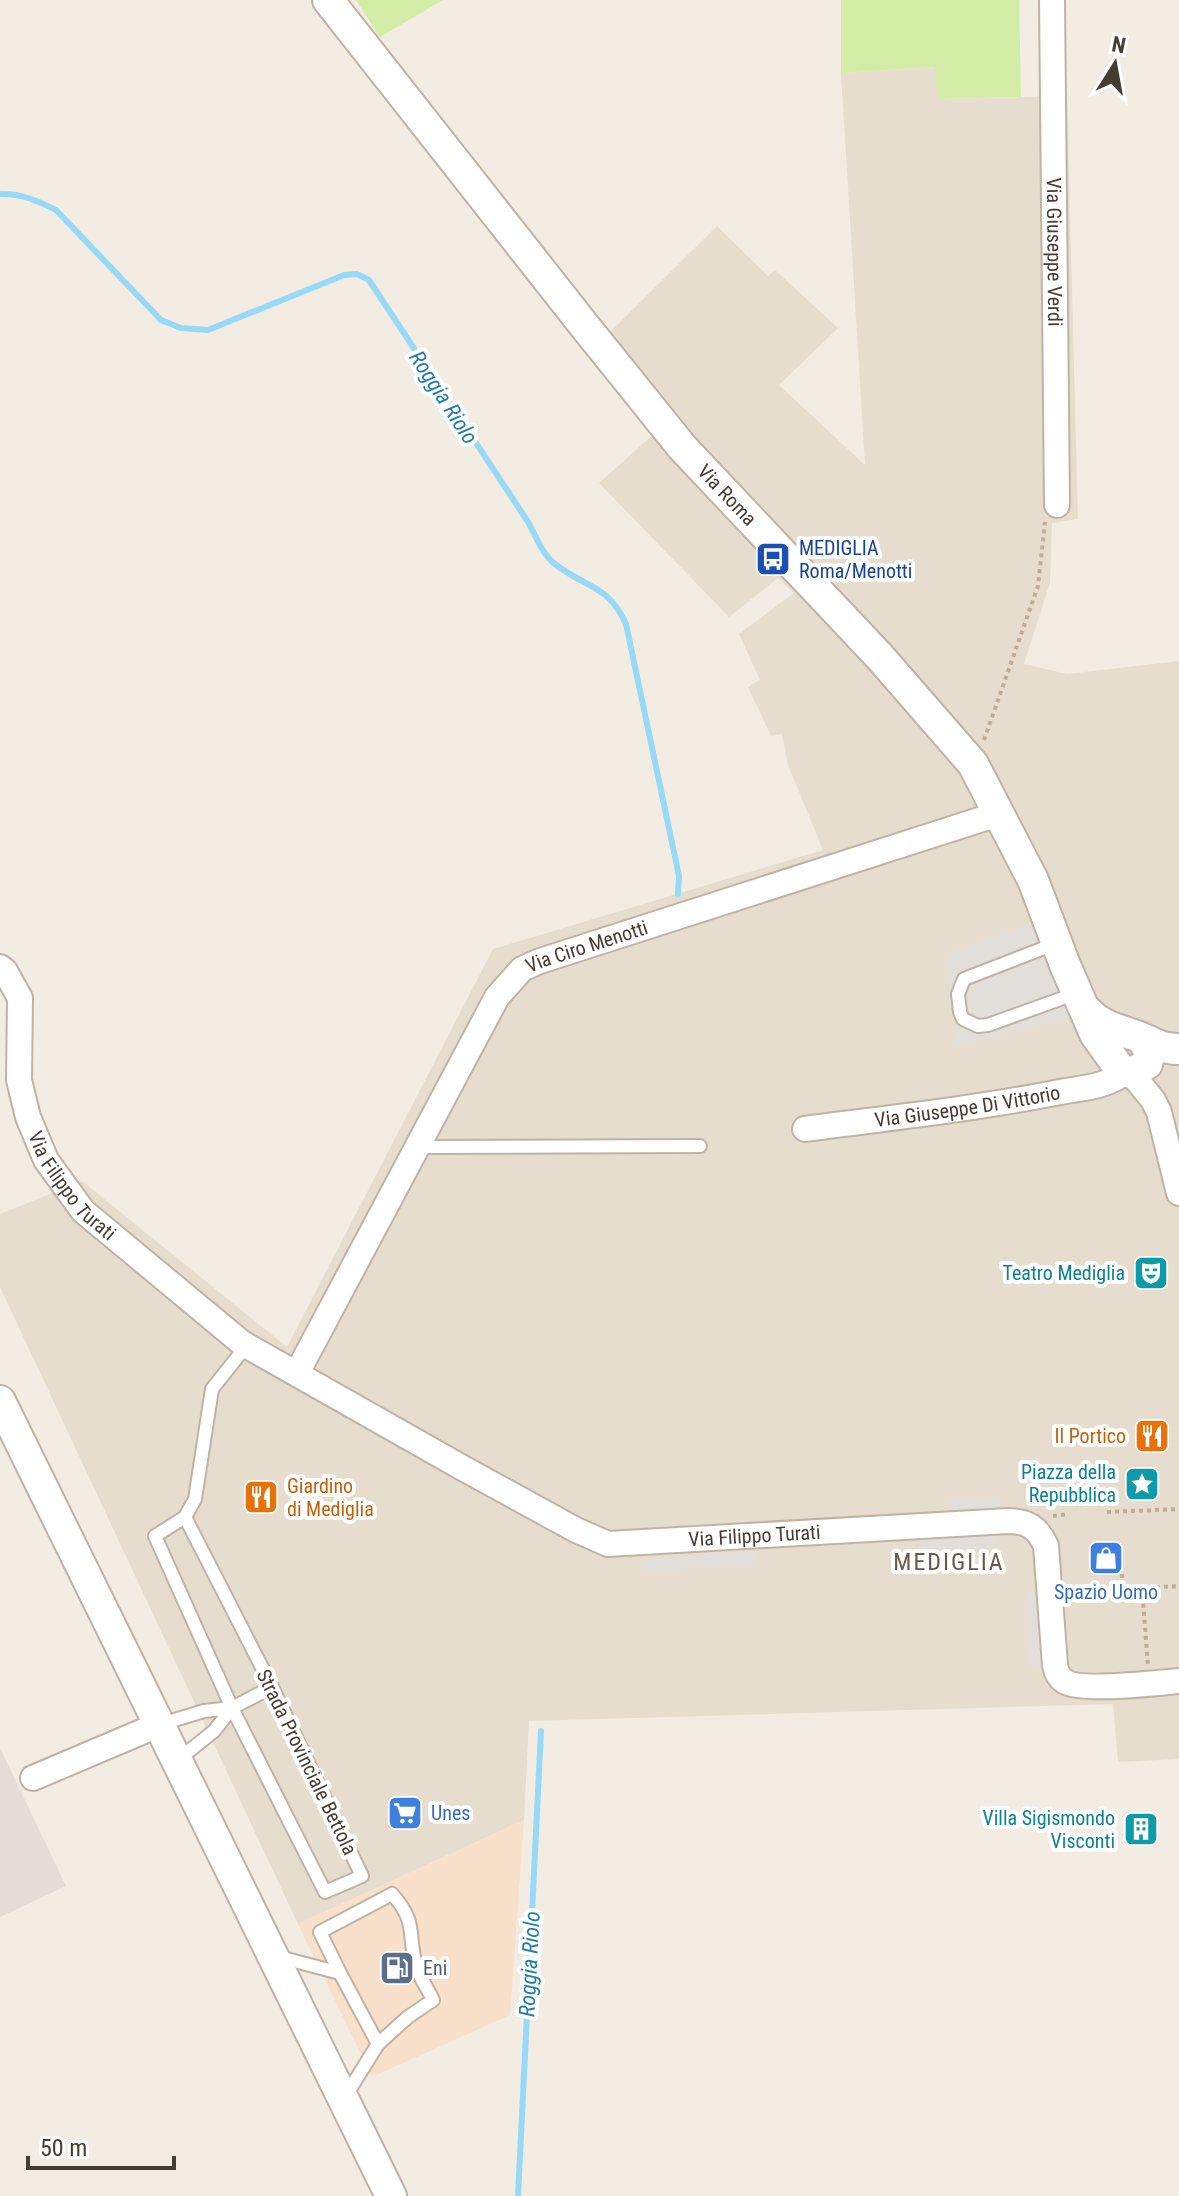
<svg xmlns="http://www.w3.org/2000/svg" width="1179" height="2196" viewBox="0 0 1179 2196" font-family="'Roboto Condensed',sans-serif">
<style>
.residential{fill:#e7ddcf}
.commercial{fill:#f8e0ca}
.industrial{fill:#e4ddd7}
.green{fill:#d3eca6}
.parking{fill:#e2dfdb}
.lines{fill:none;stroke-linecap:round;stroke-linejoin:round}
.stream{stroke:#97d9f7;stroke-width:6}
.service-casing{stroke:#bfb3a4;stroke-width:16}
.minor-casing{stroke:#bfb3a4;stroke-width:28}
.tertiary-casing{stroke:#bfb3a4;stroke-width:34}
.path{stroke:#c2ad94;stroke-width:4;stroke-dasharray:4 4;stroke-linecap:butt}
.service{stroke:#fff;stroke-width:12}
.minor{stroke:#fff;stroke-width:24}
.tertiary{stroke:#fff;stroke-width:30}
.labels{text-anchor:middle;stroke-width:8;stroke-linejoin:round;paint-order:stroke}
.street-label{font-size:20px;fill:#453c32;stroke:#fff}
.transit-label{font-size:20px;fill:#164399;stroke:#fff;text-anchor:start}
.culture-label{font-size:20px;fill:#0d838f;stroke:#fff;text-anchor:end}
.food-label{font-size:20px;fill:#c56008;stroke:#fff;text-anchor:end}
.shop-label{font-size:20px;fill:#366cbe;stroke:#fff}
.service-label{font-size:20px;fill:#4e5e75;stroke:#fff;text-anchor:start}
.water-label{font-size:22px;font-style:italic;fill:#207da9;stroke:#fff}
.quarter-label{font-size:24px;letter-spacing:2px;fill:#685848;stroke:#fff}
</style>
<rect width="100%" height="100%" fill="#f3ece2"/>
<path class="residential" d="M 936,67 L 938,99 L 1067,96 L 1078,519 L 1052,523 L 1050,583 L 1024,664 L 1067,674 L 1179,661 L 1179,1759 L 1118,1762 L 1113,1704 L 529,1721 L 524,1820 L 298,1924 L 0,1287 L 0,1214 L 82,1181 L 287,1347 L 493,949 L 823,850 L 788,765 L 782,734 L 771,736 L 748,687 L 760,680 L 739,634 L 794,593 L 778,578 L 729,617 L 599,483 L 656,432 L 586,346 L 611,331 L 717,226 L 768,276 L 775,270 L 838,328 L 779,385 L 865,465 L 841,73 Z"/>
<path class="commercial" d="M 524,1820 L 510,2015 L 372,2077 L 298,1924 Z"/>
<path class="industrial" d="M 0,1748 L 66,1886 L 0,1917 Z"/>
<g class="green">
<path d="M 356,0 L 443,0 L 380,37 Z"/>
<path d="M 841,0 L 1019,0 L 1021,97 L 938,99 L 935,67 L 841,73 Z"/>
</g>
<g class="parking">
<path d="M 1035,922 L 1074,1018 L 956,1045 L 947,954 Z"/>
<path d="M 999,1498 L 1000,1511 L 948,1514 L 947,1501 Z"/>
<path d="M 997,1534 L 998,1547 L 924,1553 L 923,1539 Z"/>
<path d="M 754,1551 L 754,1564 L 642,1572 L 641,1559 Z"/>
<path d="M 1036,1591 L 1041,1665 L 1031,1666 L 1026,1592 Z"/>
</g>
<g class="lines">
<g class="stream">
<path d="M 0,194 C 20,193 38,201 56,210 L 161,320 L 181,328 L 208,330 L 344,275 L 357,274 L 369,280 L 528,522 C 536,536 542,554 555,564 C 585,588 608,584 626,624 L 675,857 L 679,876 L 678,894"/>
<path d="M 518,2196 L 541,1731"/>
</g>
<g class="service-casing">
<g id="service">
<path d="M 1057,943 L 964,979 L 958,994 L 960,1012 L 963,1019 L 978,1026 L 988,1025 L 1077,993"/>
<path d="M 416,1147 L 700,1146"/>
<path d="M 185,1517 L 272,1687 L 362,1876 L 325,1892 L 232,1708 L 155,1536 L 185,1517 L 195,1499 L 212,1389 L 247,1345"/>
<path d="M 158,1725 L 204,1711 L 232,1708 L 272,1687"/>
<path d="M 179,1759 L 214,1731 L 232,1708"/>
<path d="M 279,1957 L 340,1973 L 378,2044 L 345,2097"/>
<path d="M 340,1973 L 320,1932 L 392,1894 C 418,1923 407,1933 416,1965 C 419,1977 428,1989 433,2000 L 408,2017 L 378,2044"/>
</g>
</g>
<g class="minor-casing">
<g id="minor">
<path id="s1" d="M 1052,0 L 1057,505"/>
<path id="s2" d="M 0,967 L 5,971 L 20,998 L 19,1080 L 28,1117 L 46,1160 L 83,1211 L 242,1343 L 461,1467 L 576,1530 L 608,1544 L 1008,1521 C 1028,1521 1038,1528 1046,1546 L 1055,1665 C 1056,1671 1058,1677 1064,1681 C 1079,1692 1157,1683 1179,1681"/>
<path d="M 1131,1073 L 1153,1100 L 1159,1112 L 1179,1193"/>
<path id="s3" d="M 805,1129 C 888,1118 973,1109 1055,1093 C 1078,1088 1106,1088 1125,1072"/>
<path id="s4" d="M 297,1373 L 497,997 L 522,969 L 540,961 L 1001,813"/>
<path d="M 33,1778 L 158,1725"/>
</g>
</g>
<g class="tertiary-casing">
<g id="tertiary">
<path id="s5" d="M 328,0 L 583,324 L 682,447 L 880,657 L 973,764 L 1033,880 L 1065,965 L 1095,1034 L 1120,1069 L 1132,1073 L 1147,1064 L 1150,1052 L 1143,1040"/>
<path d="M 1087,1011 C 1102,1027 1118,1029 1137,1036 C 1155,1043 1157,1048 1179,1049"/>
<path d="M 0,1401 L 391,2196"/>
</g>
</g>
<g class="path">
<path d="M 984,740 L 1038,586 L 1045,522"/>
<path d="M 1107,1512 L 1179,1509"/>
<path d="M 1053,1516 L 1068,1514"/>
<path d="M 1122,1574 L 1123,1589 L 1179,1586"/>
<path d="M 1142,1588 L 1148,1666"/>
</g>
<use href="#service" class="service"/>
<use href="#minor" class="minor"/>
<use href="#tertiary" class="tertiary"/>
</g>
<defs>
<g id="bus-square" transform="scale(1.8)"><rect x="-9" y="-9" width="18" height="18" rx="4" fill="#1a4fb4" stroke="#fff"/><path d="M-5-6H5V4H4V6H2V4H-2V6H-4V4H-5ZM-3.5-4V0h7V-4ZM-3.5 1.2v1.5H-2V1.2ZM2 1.2v1.5H3.5V1.2Z" fill="#fff"/></g>
<g id="theatre-square" transform="scale(1.8)"><rect x="-9" y="-9" width="18" height="18" rx="4" fill="#0f9aa8" stroke="#fff"/><path d="M-5-5.5Q0-4 5-5.5V0Q5 5 0 6Q-5 5-5 0ZM-3.3-2.5H-1v1.5H-3.3ZM1-2.5H3.3v1.5H1ZM-2.8 1Q0 5.5 2.8 1Z" fill="#fff"/></g>
<g id="restaurant-square" transform="scale(1.8)"><rect x="-9" y="-9" width="18" height="18" rx="4" fill="#e8710a" stroke="#fff"/><path d="M-5-6h1v4h1v-4h1v4h1v-4h1v5L-1.5 .5V6h-2V.5L-5-1ZM5-6V6H3V1.5H1.5Q1.5-4 5-6Z" fill="#fff"/></g>
<g id="sight-square" transform="scale(1.8)"><rect x="-9" y="-9" width="18" height="18" rx="4" fill="#0f9aa8" stroke="#fff"/><path d="M0-6L1.8-2.2L6-1.7L2.9 1.2L3.7 5.4L0 3.3L-3.7 5.4L-2.9 1.2L-6-1.7L-1.8-2.2Z" fill="#fff"/></g>
<g id="shop-square" transform="scale(1.8)"><rect x="-9" y="-9" width="18" height="18" rx="4" fill="#3f7fe0" stroke="#fff"/><path d="M-5-2.5h2.3a2.7 3.5 0 0 1 5.4 0H5L5.5 6h-11ZM-1.5-2.5h3a1.5 2.3 0 0 0-3 0Z" fill="#fff"/></g>
<g id="supermarket-square" transform="scale(1.8)"><rect x="-9" y="-9" width="18" height="18" rx="4" fill="#3f7fe0" stroke="#fff"/><path d="M-6-5.5h2.5l.6 2H6L4.5 2H-2.5L-4.4-4H-6ZM-1.5 3.2a1.3 1.3 0 1 0 .1 0ZM3 3.2a1.3 1.3 0 1 0 .1 0Z" fill="#fff"/></g>
<g id="building-square" transform="scale(1.8)"><rect x="-9" y="-9" width="18" height="18" rx="4" fill="#0f9aa8" stroke="#fff"/><path d="M-4-6H4V6H1V3H-1V6H-4ZM-2.5-4.3h1.7v1.8h-1.7ZM.8-4.3h1.7v1.8H.8ZM-2.5-1h1.7V.8h-1.7ZM.8-1h1.7V.8H.8Z" fill="#fff"/></g>
<g id="fuel-square" transform="scale(1.8)"><rect x="-9" y="-9" width="18" height="18" rx="4" fill="#5c6f8a" stroke="#fff"/><path d="M-5.5-6h7V0h2V4h1.3V-2.5L3-4.5l.8-.8L6-3V5H2.5V1h-1V6h-7ZM-4.2-4.7v3.2H.2V-4.7Z" fill="#fff"/></g>
</defs>
<g fill-rule="evenodd">
<use href="#bus-square" x="773" y="559"/>
<use href="#theatre-square" x="1151" y="1273"/>
<use href="#restaurant-square" x="1152" y="1436"/>
<use href="#sight-square" x="1142" y="1484"/>
<use href="#restaurant-square" x="261" y="1497"/>
<use href="#shop-square" x="1106" y="1558"/>
<use href="#supermarket-square" x="405" y="1813"/>
<use href="#building-square" x="1141" y="1829"/>
<use href="#fuel-square" x="397" y="1968"/>
</g>
<g class="labels">
<g class="street-label">
<text dy="7" stroke="none"><textPath href="#s1" startOffset="252">Via Giuseppe Verdi</textPath></text>
<text dy="7" stroke="none"><textPath href="#s5" startOffset="636">Via Roma</textPath></text>
<text dy="7" stroke="none"><textPath href="#s4" startOffset="532">Via Ciro Menotti</textPath></text>
<text dy="7" stroke="none"><textPath href="#s3" startOffset="164">Via Giuseppe Di Vittorio</textPath></text>
<text dy="7" stroke="none"><textPath href="#s2" startOffset="240">Via Filippo Turati</textPath></text>
<text dy="7" stroke="none"><textPath href="#s2" startOffset="1038">Via Filippo Turati</textPath></text>
<text transform="translate(307 1762) rotate(64)" y="7">Strada Provinciale Bettola</text>
</g>
<g class="transit-label">
<text x="799" y="555">MEDIGLIA<tspan x="799" dy="23">Roma/Menotti</tspan></text>
</g>
<g class="culture-label">
<text x="1125" y="1280">Teatro Mediglia</text>
<text x="1116" y="1479">Piazza della<tspan x="1116" dy="23">Repubblica</tspan></text>
<text x="1115" y="1825">Villa Sigismondo<tspan x="1115" dy="23">Visconti</tspan></text>
</g>
<g class="food-label">
<text x="1126" y="1443">Il Portico</text>
<text x="287" y="1493" text-anchor="start">Giardino<tspan x="287" dy="23">di Mediglia</tspan></text>
</g>
<g class="shop-label">
<text x="1106" y="1599">Spazio Uomo</text>
<text x="431" y="1820" text-anchor="start">Unes</text>
</g>
<g class="service-label">
<text x="423" y="1975">Eni</text>
</g>
<g class="water-label">
<text transform="translate(444 397) rotate(57)" y="8">Roggia Riolo</text>
<text transform="translate(529 1964) rotate(-87)" y="8">Roggia Riolo</text>
</g>
<g class="quarter-label">
<text x="949" y="1570">MEDIGLIA</text>
</g>
</g>
<g transform="translate(1115 64) rotate(11)" stroke="#ffffff" stroke-width="6" paint-order="stroke">
<path d="M0-6L14 30L0 20L-14 30Z" fill="#453c32"/>
<text y="-12" font-size="22" font-weight="bold" text-anchor="middle" fill="#453c32">N</text>
</g>
<path d="M28 2156v12h146v-12" fill="none" stroke="#453c32" stroke-width="4"/>
<text x="40" y="2156" font-size="24" fill="#453c32" stroke="#ffffff" stroke-width="6" paint-order="stroke">50 m</text>
</svg>
